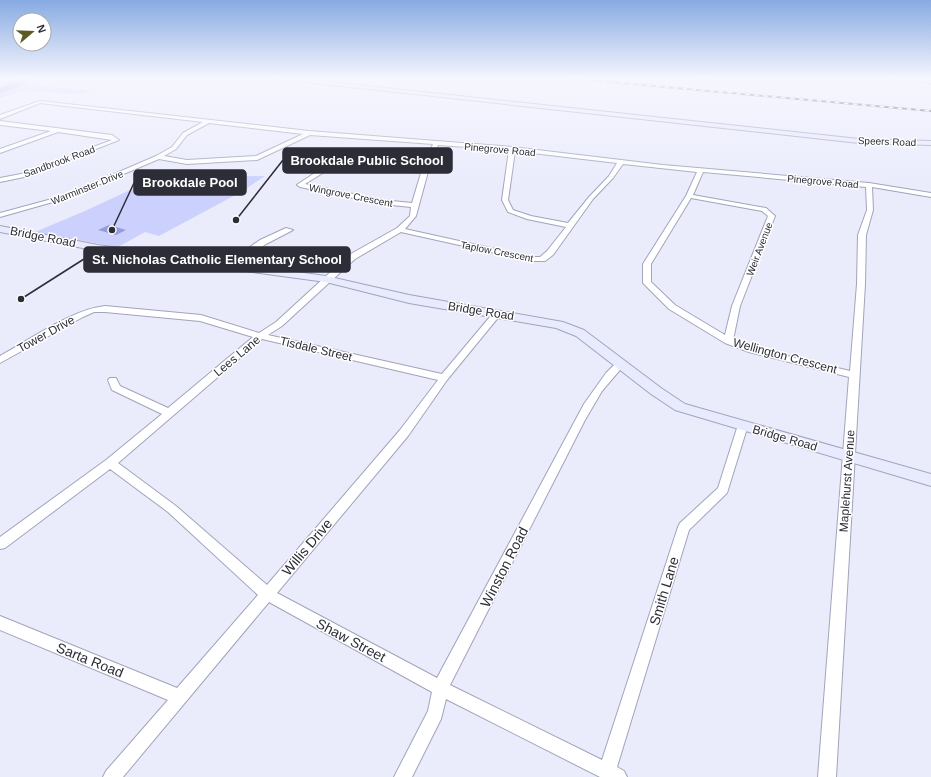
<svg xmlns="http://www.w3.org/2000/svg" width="931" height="777" viewBox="0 0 931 777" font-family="Helvetica,sans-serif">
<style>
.green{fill:#cbd0fd}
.water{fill:#959bd8}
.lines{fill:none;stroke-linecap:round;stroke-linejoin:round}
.stream{stroke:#959bd8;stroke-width:1.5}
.river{fill:#959bd8;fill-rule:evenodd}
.street-casing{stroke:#a1a4bb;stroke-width:2}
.secondary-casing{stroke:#a1a4bb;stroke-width:2}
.street{fill:#fff;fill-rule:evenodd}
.secondary{fill:#e8eafe;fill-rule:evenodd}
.rail-casing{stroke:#43444f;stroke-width:2}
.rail{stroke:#fff;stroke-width:1.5;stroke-dasharray:4.5;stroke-linecap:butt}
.labels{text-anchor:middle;stroke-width:3;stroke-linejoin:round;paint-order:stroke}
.far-street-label{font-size:10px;fill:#2c2d37;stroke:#fff}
.street-label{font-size:12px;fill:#2c2d37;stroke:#fff}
.near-street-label{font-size:14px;fill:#2c2d37;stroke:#fff}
.leader{fill:none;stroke:#2c2d37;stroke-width:1.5}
.callout-dot{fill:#2c2d37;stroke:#fff;stroke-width:1.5}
.callout{fill:#2c2d37;stroke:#2c2d37;stroke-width:1.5}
.callout-label{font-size:13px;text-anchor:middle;font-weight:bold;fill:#fff}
</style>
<rect width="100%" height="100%" fill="#eaecfc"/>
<g class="green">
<path d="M 6,78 L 48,78 L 31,85 L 92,91 C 69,98 50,90 27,91 C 17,92 9,95 0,98 L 0,81 Z"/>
<path d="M 265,176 L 241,192 L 159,236 L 145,232 L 118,247 L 35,232 L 85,211 L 158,177 Z"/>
</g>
<path class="water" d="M 109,225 L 126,230 L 116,235 L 98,230 Z"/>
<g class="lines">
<g class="stream">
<path d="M 688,78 L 719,81"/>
<path d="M 917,80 L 931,84"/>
</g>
<path class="river" d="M 23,78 L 32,78 L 22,86 L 0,93 L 0,88 Z"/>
<g class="street-casing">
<g id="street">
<path d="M 886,78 L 914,78 L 911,81 Z"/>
<path d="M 40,101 L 309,131 L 512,147 L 663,165 L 869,183 L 931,193 L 931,197 L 872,187 L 873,210 L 866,235 L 865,284 L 836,777 L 818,777 L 849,377 L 749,352 L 725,343 L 669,309 L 643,283 L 643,264 L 686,196 L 697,172 L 623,164 L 613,178 L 593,199 L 553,255 L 545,261 L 531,261 L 401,232 L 355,259 L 282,326 L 268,335 L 442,374 L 494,312 L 500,312 L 501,314 L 447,380 L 408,436 L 277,593 L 437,678 L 584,404 L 606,373 L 617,362 L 623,362 L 625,364 L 602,391 L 585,420 L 450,685 L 602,760 L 678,527 L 680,523 L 718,488 L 738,425 L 739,422 L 747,422 L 748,425 L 727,493 L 689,530 L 617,767 L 624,771 L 627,777 L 600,777 L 446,699 L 441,719 L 412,777 L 394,777 L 428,711 L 432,692 L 269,602 L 123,777 L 103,777 L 106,771 L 168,700 L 0,630 L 0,616 L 177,688 L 258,595 L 168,512 L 110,469 L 5,548 L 0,549 L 0,537 L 106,460 L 162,414 L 112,390 L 108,380 L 110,378 L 116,378 L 120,386 L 168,408 L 253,337 L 200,321 L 105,312 L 94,312 L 83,317 L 0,363 L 0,356 C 29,340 73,309 105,306 L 201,315 L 259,333 L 276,322 L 349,255 L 397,228 L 410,216 L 411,207 L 382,204 L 300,187 L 297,185 L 298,184 L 330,163 L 340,161 L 422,170 L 433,144 L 310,135 L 257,160 L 187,164 L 159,159 L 67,198 L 0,217 L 0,213 L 63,196 L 156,156 L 172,147 L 183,133 L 203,122 L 40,103 L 0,119 L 0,115 ZM 209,123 L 303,134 L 256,156 L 187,160 L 164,156 L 176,149 L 187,135 ZM 438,145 L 509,150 L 502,200 L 508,212 L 527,219 L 566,227 L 547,251 L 540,257 L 531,257 L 405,229 L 416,216 L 432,157 ZM 515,151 L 617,163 L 609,176 L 589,197 L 568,223 L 531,216 L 513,210 L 508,200 ZM 340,165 L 421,173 L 412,203 L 382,200 L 305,184 L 334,166 ZM 703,172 L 866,187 L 867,210 L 858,235 L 857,284 L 850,371 L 755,348 L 733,340 L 740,306 L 775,216 L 766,208 L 693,195 ZM 691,198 L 762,211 L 768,216 L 732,306 L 725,335 L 675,305 L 651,282 L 651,264 ZM 262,339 L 438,380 L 400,430 L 267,585 L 176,506 L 118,463 Z"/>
<path d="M 0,121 L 112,135 L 119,140 L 24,177 L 0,182 L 0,178 L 21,174 L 112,140 L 58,132 L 0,153 L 0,149 L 51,131 L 0,125 Z"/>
<path d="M 286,228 L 293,230 L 266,244 L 230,268 L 227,268 L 223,266 L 260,240 Z"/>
</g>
</g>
<g class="secondary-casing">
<g id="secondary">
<path d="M 268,78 L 293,78 L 859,139 L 931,141 L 931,145 L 859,143 Z"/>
<path d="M 0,226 L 98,245 L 326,276 L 409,295 L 563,322 L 584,330 L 661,388 L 685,404 L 931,474 L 931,486 L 675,410 L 651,394 L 576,336 L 556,328 L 409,303 L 326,282 L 98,251 L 0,232 Z"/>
</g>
</g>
<use href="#street" class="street"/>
<use href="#secondary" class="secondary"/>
<g class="rail-casing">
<path id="rail" d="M 566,78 L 931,111"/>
</g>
<use href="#rail" class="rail"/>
</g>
<linearGradient id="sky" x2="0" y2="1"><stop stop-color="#87aae2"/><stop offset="0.42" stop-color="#f6f6fe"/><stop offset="1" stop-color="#f6f6fe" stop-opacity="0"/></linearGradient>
<rect width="931" height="187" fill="url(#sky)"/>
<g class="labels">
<g class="far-street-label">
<text transform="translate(887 141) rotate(2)" y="4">Speers Road</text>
<text transform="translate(500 149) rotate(5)" y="4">Pinegrove Road</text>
<text transform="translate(59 161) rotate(-20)" y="4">Sandbrook Road</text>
<text transform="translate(823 181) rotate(5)" y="4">Pinegrove Road</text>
<text transform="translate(87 187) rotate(-22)" y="4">Warminster Drive</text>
<text transform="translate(351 195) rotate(11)" y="4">Wingrove Crescent</text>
<text transform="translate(759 249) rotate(-69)" y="4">Weir Avenue</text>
<text transform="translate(497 251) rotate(11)" y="4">Taplow Crescent</text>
</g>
<g class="street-label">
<text transform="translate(43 237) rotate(11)" y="4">Bridge Road</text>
<text transform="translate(481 311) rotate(9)" y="4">Bridge Road</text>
<text transform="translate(46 334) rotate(-29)" y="4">Tower Drive</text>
<text transform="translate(316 349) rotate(13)" y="4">Tisdale Street</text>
<text transform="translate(237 356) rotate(-40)" y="4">Lees Lane</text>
<text transform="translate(785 356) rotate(15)" y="4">Wellington Crescent</text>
<text transform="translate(785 438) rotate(16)" y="4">Bridge Road</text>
<text transform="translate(847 481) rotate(-86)" y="4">Maplehurst Avenue</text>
</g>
<g class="near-street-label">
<text transform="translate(307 547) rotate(-50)" y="5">Willis Drive</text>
<text transform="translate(504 567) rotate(-63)" y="5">Winston Road</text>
<text transform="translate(664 591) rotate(-73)" y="5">Smith Lane</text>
<text transform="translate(351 640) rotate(28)" y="5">Shaw Street</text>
<text transform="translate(90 660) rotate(22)" y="5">Sarta Road</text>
</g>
</g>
<path class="leader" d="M236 220L283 160M112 230L134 183M21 299L84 259"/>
<g class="callout-dot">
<circle cx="236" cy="220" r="4"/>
<circle cx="112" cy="230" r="4"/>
<circle cx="21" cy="299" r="4"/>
</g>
<g class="callout">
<rect x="283" y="148" width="169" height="25" rx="4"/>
<rect x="134" y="170" width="112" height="25" rx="4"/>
<rect x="84" y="247" width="266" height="25" rx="4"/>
</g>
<g class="callout-label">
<text x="367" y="165">Brookdale Public School</text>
<text x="190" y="187">Brookdale Pool</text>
<text x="217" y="264">St. Nicholas Catholic Elementary School</text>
</g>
<g transform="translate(32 32) rotate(71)"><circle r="19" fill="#ffffff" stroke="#ababaf"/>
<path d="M0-3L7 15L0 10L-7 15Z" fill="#5e5a26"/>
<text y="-6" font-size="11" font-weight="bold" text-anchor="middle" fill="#2c2d37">N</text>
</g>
</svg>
